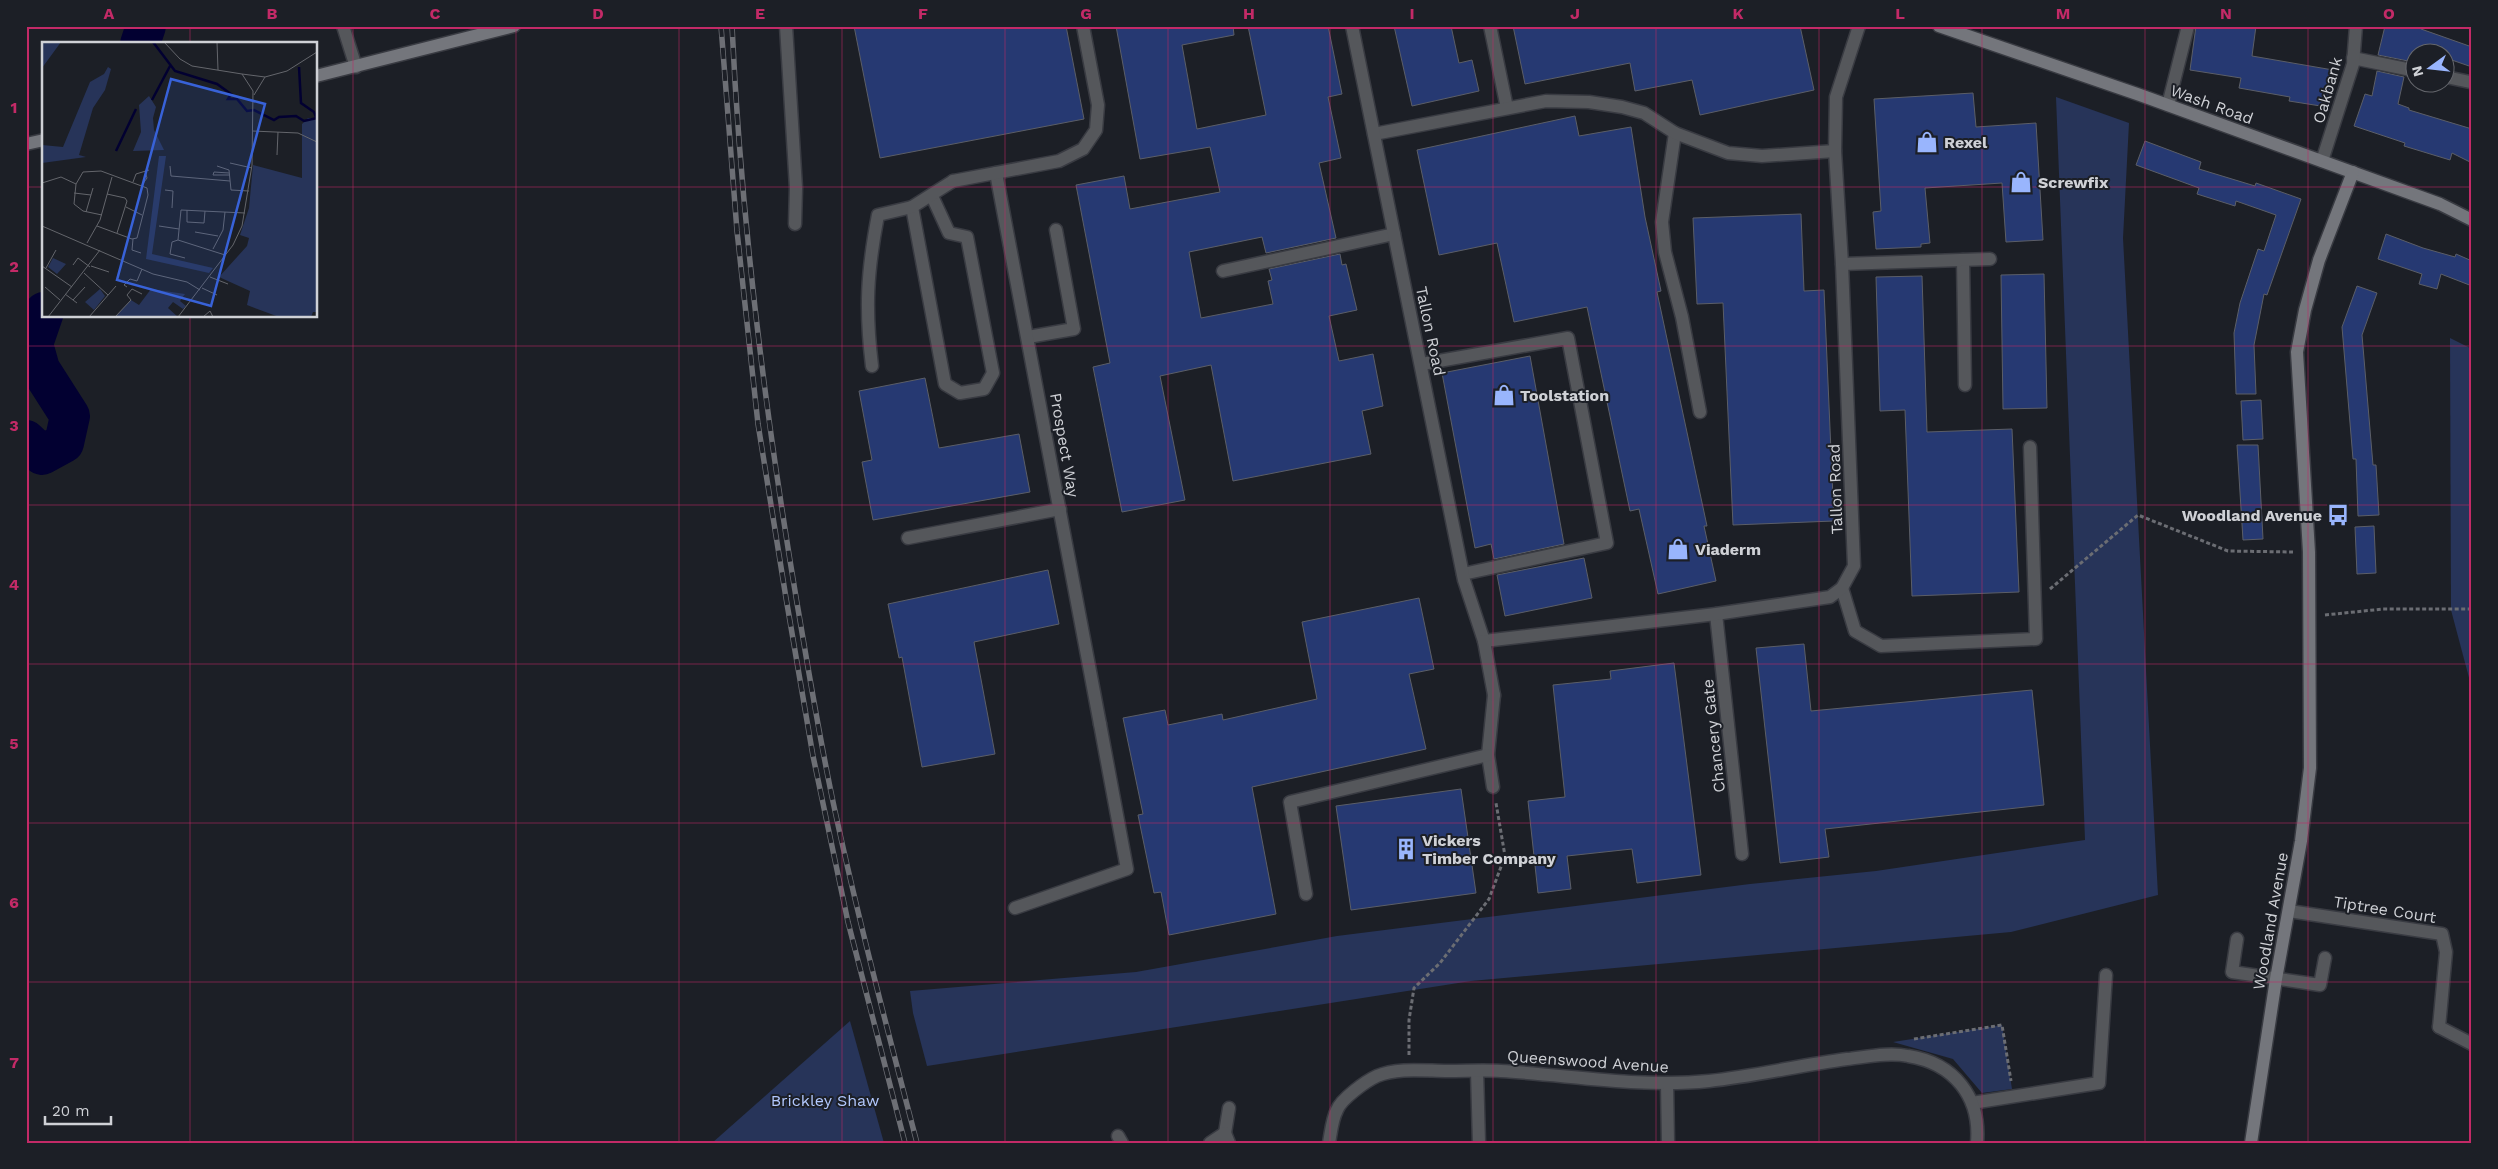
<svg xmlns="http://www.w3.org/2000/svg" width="2498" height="1169" viewBox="0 0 2498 1169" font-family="'Work Sans',sans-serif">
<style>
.green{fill:#273459}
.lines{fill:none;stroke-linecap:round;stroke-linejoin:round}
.river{stroke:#020031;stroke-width:40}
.building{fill:#263972;stroke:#5b5e67}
.lane-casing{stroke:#393b42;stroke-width:15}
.street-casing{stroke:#393b42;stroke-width:15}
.secondary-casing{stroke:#393b42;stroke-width:15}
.path{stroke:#6b6d73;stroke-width:3;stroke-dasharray:4 2.5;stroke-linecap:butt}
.lane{stroke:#55575b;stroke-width:12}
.street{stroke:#55575b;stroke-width:12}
.secondary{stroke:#74767c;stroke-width:12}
.rail-casing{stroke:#6d6f75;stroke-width:5.5}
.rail{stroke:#1c1f26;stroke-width:4;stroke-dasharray:11;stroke-linecap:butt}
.grid{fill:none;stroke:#c32a67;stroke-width:1;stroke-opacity:0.55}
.labels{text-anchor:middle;stroke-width:4;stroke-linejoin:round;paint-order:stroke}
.street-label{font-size:16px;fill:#cfd1d6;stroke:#1c1f26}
.poi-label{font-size:16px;font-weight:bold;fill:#cfd1d6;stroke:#1c1f26;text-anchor:start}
.park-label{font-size:16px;fill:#b2c8fe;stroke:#1c1f26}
.inset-river{fill:none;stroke:#020031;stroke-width:2.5}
.inset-road{fill:none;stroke:#64666c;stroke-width:1}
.view{fill:#3862d8;fill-opacity:0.15;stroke:#3862d8;stroke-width:2.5}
.inset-edge{fill:none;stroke:#cfd1d6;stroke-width:2.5}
.neatline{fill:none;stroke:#c32a67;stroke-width:2}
.grid-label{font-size:16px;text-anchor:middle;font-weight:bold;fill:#c32a67}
</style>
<rect width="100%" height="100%" fill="#1c1f26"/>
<g class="green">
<path d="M 2056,97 L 2129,123 L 2123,238 L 2158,895 L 2011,932 L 1471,981 L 927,1066 L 913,1013 L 910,991 L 1136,972 L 1337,936 L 1750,884 L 1876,871 L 2085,840 Z"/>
<path d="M 2450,338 L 2472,349 L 2472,689 L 2451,610 Z"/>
<path d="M 850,1021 L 884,1143 L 712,1143 Z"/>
<path d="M 2002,1025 L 2012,1089 L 1982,1093 L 1953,1059 L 1893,1042 Z"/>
</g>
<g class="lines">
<g class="river">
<path d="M 140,44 L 146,26"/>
<path d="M 26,440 L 42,455 L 64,443 L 70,416 L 40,369 L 33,344 L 44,312"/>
</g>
</g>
<g class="building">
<path d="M 854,26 L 1066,26 L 1084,119 L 880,158 Z"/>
<path d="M 1116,26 L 1233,26 L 1234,35 L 1182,45 L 1197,129 L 1266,115 L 1248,26 L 1328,26 L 1342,94 L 1328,97 L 1341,158 L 1319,163 L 1336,238 L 1266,253 L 1262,237 L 1189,252 L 1201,318 L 1273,304 L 1268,281 L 1272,280 L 1269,269 L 1340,254 L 1342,265 L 1346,264 L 1357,310 L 1329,316 L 1339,361 L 1373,354 L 1383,406 L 1362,411 L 1371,454 L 1233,481 L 1211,365 L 1160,376 L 1185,500 L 1122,512 L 1093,367 L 1110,363 L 1076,185 L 1124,176 L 1130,209 L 1220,192 L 1210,147 L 1140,159 Z"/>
<path d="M 1394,26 L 1451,26 L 1459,63 L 1472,60 L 1479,91 L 1412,106 Z"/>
<path d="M 1513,26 L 1800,26 L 1814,90 L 1700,115 L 1692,80 L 1635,91 L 1630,63 L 1525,84 Z"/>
<path d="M 2196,26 L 2256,26 L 2252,56 L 2333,70 L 2327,107 L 2289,101 L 2290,97 L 2239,88 L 2241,78 L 2190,70 Z"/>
<path d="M 2385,26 L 2422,26 L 2421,29 L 2472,47 L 2472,67 L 2446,58 L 2446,52 L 2416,52 L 2413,62 L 2378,55 Z"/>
<path d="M 2377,71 L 2404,77 L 2398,104 L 2409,108 L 2409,110 L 2472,129 L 2472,163 L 2452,153 L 2450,160 L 2404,146 L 2405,143 L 2354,126 L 2365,94 L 2372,96 Z"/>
<path d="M 1973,93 L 1976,127 L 2036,123 L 2043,240 L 2006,242 L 2002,183 L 1925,188 L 1930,243 L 1921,244 L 1921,247 L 1876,249 L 1873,212 L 1881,211 L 1874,99 Z"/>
<path d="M 1575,116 L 1579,136 L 1631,127 L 1645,217 L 1661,291 L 1657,292 L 1707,526 L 1704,526 L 1716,581 L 1658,594 L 1639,509 L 1630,511 L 1587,307 L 1514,322 L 1497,243 L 1439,255 L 1417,150 Z"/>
<path d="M 2145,141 L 2201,162 L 2199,169 L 2255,186 L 2256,183 L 2301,199 L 2267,295 L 2264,294 L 2254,345 L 2256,394 L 2236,394 L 2234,333 L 2240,303 L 2258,249 L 2264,251 L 2276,215 L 2236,201 L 2235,206 L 2197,194 L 2199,188 L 2136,165 Z"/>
<path d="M 1801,214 L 1804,291 L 1824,290 L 1834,521 L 1733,525 L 1723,303 L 1697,304 L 1693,218 Z"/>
<path d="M 2386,234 L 2423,248 L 2455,257 L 2456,254 L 2472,261 L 2472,286 L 2441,274 L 2437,289 L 2419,284 L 2422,274 L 2378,259 Z"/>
<path d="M 2044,274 L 2047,408 L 2003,409 L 2001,275 Z"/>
<path d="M 1922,276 L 1927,432 L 2012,429 L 2019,592 L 1912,596 L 1905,410 L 1880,411 L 1876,277 Z"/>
<path d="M 2357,286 L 2377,293 L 2362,335 L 2373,465 L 2376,465 L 2379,515 L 2358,516 L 2356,459 L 2353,459 L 2342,327 Z"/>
<path d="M 1530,356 L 1564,544 L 1494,559 L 1491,544 L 1475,548 L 1442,373 Z"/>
<path d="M 925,378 L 939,448 L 1019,434 L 1030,492 L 873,520 L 862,462 L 872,460 L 859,391 Z"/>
<path d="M 2261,400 L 2263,439 L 2243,440 L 2241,401 Z"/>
<path d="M 2237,445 L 2258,445 L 2263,539 L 2243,540 Z"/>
<path d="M 2374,526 L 2376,573 L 2357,574 L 2355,527 Z"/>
<path d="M 1584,558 L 1592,598 L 1505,616 L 1497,575 Z"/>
<path d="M 1048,570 L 1059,624 L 974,642 L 995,754 L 922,767 L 902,657 L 899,658 L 888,604 Z"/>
<path d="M 1419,598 L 1434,669 L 1409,674 L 1426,749 L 1252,787 L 1276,914 L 1169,935 L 1161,892 L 1154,893 L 1138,815 L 1143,814 L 1123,718 L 1165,710 L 1168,725 L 1222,714 L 1223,720 L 1317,699 L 1302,622 Z"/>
<path d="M 1804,644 L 1811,711 L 2032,690 L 2044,805 L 1825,829 L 1829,857 L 1780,863 L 1756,648 Z"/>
<path d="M 1674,663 L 1701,875 L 1637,883 L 1632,849 L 1567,856 L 1571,889 L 1538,893 L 1528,801 L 1565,797 L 1553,685 L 1611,679 L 1610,671 Z"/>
<path d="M 1461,789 L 1476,893 L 1351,910 L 1336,806 Z"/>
</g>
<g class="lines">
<g class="lane-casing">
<g id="lane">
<path d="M 343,26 L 356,67"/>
<path d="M 786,26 L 796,188 L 795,224"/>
<path d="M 1490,26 L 1507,108"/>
<path d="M 2353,58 L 2416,71"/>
<path d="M 2446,77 L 2470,82"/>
<path d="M 2168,105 L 2188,26"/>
<path d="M 1675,133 L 1662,222 L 1665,252 L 1682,317 L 1700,412"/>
<path d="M 1374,134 L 1546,101 L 1589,102 L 1622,107 L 1644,113 L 1675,133 L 1728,153 L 1762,156 L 1835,151"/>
<path d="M 912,207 L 945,384 L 960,393 L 984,389 L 993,373 L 967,237 L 949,233 L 932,196"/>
<path d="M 1963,260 L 1965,385"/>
<path d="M 1842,264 L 1990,259"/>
<path d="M 1223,271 L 1394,234"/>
<path d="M 1028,337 L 1074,329 L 1056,230"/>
<path d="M 1422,364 L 1568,338 L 1607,543 L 1463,574"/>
<path d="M 872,366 C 865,309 867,272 878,215 L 912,207 L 953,181"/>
<path d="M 908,538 L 1060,509"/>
<path d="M 1842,588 L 1855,631 L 1881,646 L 2036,639 L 2030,447"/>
<path d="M 1716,614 L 1742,854"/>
<path d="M 1493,787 L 1488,755 L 1494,695"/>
<path d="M 1306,894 L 1290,802 L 1488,755"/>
<path d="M 1015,908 L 1127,869 L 1100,724"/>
<path d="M 2237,939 L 2232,972 L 2320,985 L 2325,958"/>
<path d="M 2439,1027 L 2472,1044"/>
<path d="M 1477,1071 L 1479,1143"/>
<path d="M 1667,1083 L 1668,1143"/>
<path d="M 1972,1103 L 2099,1083 L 2106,975"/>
<path d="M 1225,1133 L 1229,1108"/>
<path d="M 1210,1143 L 1225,1133 L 1229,1143"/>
</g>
</g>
<g class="street-casing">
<g id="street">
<path d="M 1352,26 L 1464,580 L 1484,641 L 1716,614 L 1830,597 L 1842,588 L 1854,566 L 1842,264 L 1835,151 L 1836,97 L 1859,26"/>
<path d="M 2322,161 L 2353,64 L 2356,26"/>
<path d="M 996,173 L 1100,724"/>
<path d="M 953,181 L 1059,161 L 1083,149 L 1096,130 L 1098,105 L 1083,26"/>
<path d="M 1484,641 L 1494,695"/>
<path d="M 2289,911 L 2442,934 L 2446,952 L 2439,1027"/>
<path d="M 1118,1136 L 1122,1143"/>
<path d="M 1329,1143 C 1331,1132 1332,1119 1337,1110 C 1341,1099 1366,1081 1377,1076 C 1398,1067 1426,1071 1448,1071 C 1466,1071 1484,1070 1501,1071 C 1570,1075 1640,1088 1709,1081 C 1755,1076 1801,1065 1847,1059 C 1866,1057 1889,1052 1908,1056 C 1954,1063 1981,1097 1977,1143"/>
</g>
</g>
<g class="secondary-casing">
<g id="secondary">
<path d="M 1939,26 L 2140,95 L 2440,204 L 2472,220"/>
<path d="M 316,76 L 514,26"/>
<path d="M 26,144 L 44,140"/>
<path d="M 2251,1143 L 2276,979 L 2301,841 L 2310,768 L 2309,552 L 2297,352 L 2305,310 L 2319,260 L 2353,172"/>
</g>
</g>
<g class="path">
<path d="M 2050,589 L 2138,515 L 2228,551 L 2293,552"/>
<path d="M 2325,615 L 2383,609 L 2472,609"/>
<path d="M 1914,1039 L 2002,1025 L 2011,1081"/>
<path d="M 1409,1055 L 1409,1020 L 1414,988 L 1440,963 L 1489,899 L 1505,856 L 1496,803"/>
</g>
<use href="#lane" class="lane"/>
<use href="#street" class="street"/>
<use href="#secondary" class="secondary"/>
<g class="rail-casing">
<g id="rail">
<path d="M 721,26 L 737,231 L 758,424 L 786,598 L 813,756 L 848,922 L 905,1143"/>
<path d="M 732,26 C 741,220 765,413 797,603 C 809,673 820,742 835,811 C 859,922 888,1032 917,1143"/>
</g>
</g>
<use href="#rail" class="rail"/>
</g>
<path class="grid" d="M 190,26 L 190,44M 353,26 L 353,1143M 516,26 L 516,1143M 679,26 L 679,1143M 842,26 L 842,1143M 1005,26 L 1005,1143M 1168,26 L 1168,1143M 1330,26 L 1330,1143M 1493,26 L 1493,1143M 1656,26 L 1656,1143M 1819,26 L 1819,1143M 1982,26 L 1982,1143M 2145,26 L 2145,1143M 2308,26 L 2308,1143M 26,187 L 44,187M 316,187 L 2472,187M 190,316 L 190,1143M 26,346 L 2472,346M 26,505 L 2472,505M 26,664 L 2472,664M 26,823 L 2472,823M 26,982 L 2472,982"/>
<defs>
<g id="shop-bare" transform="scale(1.725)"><path d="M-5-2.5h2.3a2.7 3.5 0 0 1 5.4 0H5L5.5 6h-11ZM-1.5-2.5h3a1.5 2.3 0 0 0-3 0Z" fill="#99b5fd" stroke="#1c1f26" stroke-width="2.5" paint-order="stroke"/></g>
<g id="bus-bare" transform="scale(1.725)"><path d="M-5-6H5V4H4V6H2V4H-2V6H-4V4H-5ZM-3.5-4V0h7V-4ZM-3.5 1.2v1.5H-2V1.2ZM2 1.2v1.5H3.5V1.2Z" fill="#99b5fd" stroke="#1c1f26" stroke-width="2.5" paint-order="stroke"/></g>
<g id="building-bare" transform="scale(1.725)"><path d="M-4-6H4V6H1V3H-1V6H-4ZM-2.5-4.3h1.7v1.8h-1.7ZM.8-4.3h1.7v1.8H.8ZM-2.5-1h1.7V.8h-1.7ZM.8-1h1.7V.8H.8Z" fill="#99b5fd" stroke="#1c1f26" stroke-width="2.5" paint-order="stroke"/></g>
</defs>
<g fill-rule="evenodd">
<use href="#shop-bare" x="1927" y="142"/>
<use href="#shop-bare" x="2021" y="182"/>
<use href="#shop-bare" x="1504" y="395"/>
<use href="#bus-bare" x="2338" y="515"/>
<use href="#shop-bare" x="1678" y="549"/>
<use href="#building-bare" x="1406" y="849"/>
</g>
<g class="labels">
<g class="street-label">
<text transform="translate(2327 90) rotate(-74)" y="6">Oakbank</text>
<text transform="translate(2212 104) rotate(20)" y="6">Wash Road</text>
<text transform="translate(1431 331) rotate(78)" y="6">Tallon Road</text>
<text transform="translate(1065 445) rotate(80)" y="6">Prospect Way</text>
<text transform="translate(1835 489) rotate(-92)" y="6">Tallon Road</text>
<text transform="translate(1713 736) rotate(-96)" y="6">Chancery Gate</text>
<text transform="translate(2385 909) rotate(9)" y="6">Tiptree Court</text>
<text transform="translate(2270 921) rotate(-80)" y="6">Woodland Avenue</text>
<text transform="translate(1588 1061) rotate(4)" y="6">Queenswood Avenue</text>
</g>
<g class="poi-label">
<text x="1944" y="148">Rexel</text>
<text x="2038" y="188">Screwfix</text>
<text x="1520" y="401">Toolstation</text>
<text x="2322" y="521" text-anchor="end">Woodland Avenue</text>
<text x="1695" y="555">Viaderm</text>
<text x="1422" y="846">Vickers<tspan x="1422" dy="18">Timber Company</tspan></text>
</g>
<g class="park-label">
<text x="825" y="1106">Brickley Shaw</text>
</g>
</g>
<g transform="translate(42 42)">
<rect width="275" height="275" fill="#1c1f26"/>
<path d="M 0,0 L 19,0 L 0,26 ZM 66,25 L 69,27 L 63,48 L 51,66 L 37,113 L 44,115 L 0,121 L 0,103 L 21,105 L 48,40 L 62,32 ZM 107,54 L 114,65 L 111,76 L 112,88 L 122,108 L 91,109 L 99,90 L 97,63 ZM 266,76 L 275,76 L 275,270 L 271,270 L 269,275 L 237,275 L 205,263 L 208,249 L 177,235 L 205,204 L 207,196 L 198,193 L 207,166 L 211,123 L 260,136 L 260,82 ZM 117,114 L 124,114 L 110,212 L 171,226 L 167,231 L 104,217 ZM 11,216 L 24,222 L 15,232 L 6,225 ZM 58,247 L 63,254 L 52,268 L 43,260 ZM 109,247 L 143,252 L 138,259 L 144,264 L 141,267 L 131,260 L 126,266 L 136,275 L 73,275 L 89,258 L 97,263 Z" fill="#273459"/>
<path class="inset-river" d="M 111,0 L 133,29 L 175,42 L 189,52 L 186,57 L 195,57 L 205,69 L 212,68 L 232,78 L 237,75 L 254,74 L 262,79 L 275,76M 257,25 L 259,61 L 272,70 L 274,75M 110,58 L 128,24M 74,109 L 94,67"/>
<path class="inset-road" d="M 122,0 L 138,17 L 150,24 L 200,32 L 211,49 L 210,123 L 200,184 L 191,203 L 136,275M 175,0 L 176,28M 200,32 L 223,35 L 245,29 L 275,10M 212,53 L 223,35M 210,89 L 256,91 L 275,100M 235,113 L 236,90M 188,121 L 210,126M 128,124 L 129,134 L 188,139M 175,124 L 187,128 L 189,148 L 207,149M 187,131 L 172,130 L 171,133 L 187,133M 91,140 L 94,132 L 107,128M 0,141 L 19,135 L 34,142M 100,143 L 105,136 L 103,129M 123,148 L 131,149 L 130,166M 32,151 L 49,153M 65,152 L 83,156 L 85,159 L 75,191M 84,165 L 100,173M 145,168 L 145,180 L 162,181 L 163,169M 44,170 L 51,146M 0,184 L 111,232 L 145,240 L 158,248M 55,184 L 90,197 L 95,196 L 106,153 L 105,146 L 59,129 L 41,130 L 34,142 L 32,162 L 41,169 L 60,173M 117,184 L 137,187M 153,190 L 176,194M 91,197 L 90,208 L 99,211M 136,198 L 130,200 L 128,212 L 143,216M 45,201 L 58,178 L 70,135M 171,207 L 181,188 L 183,170M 183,213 L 136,198 L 139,168 L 203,171M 31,223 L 36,216 L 48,225M 0,224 L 30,245M 49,224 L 67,230M 4,226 L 14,208M 42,231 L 66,253M 168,235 L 186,242M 3,245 L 18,258M 85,245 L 82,243 L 88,237 L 95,239 L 100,227M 160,246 L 175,253M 23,252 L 35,261M 31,258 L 43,245M 6,275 L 58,208M 47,275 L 74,244M 73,275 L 89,258 L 85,253 L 90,247 L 100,252M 161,275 L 168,269 L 171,275"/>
<path class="view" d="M 129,37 L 223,62 L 169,264 L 75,238 Z"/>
<rect width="275" height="275" class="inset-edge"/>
</g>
<rect width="2498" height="1169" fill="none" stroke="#1c1f26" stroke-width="55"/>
<g transform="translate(2430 68) rotate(255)"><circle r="24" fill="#1c1f26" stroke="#64666c"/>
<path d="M0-4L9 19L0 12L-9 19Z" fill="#99b5fd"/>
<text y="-8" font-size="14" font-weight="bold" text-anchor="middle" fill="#cfd1d6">N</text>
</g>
<path d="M45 1116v8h66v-8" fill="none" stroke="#cfd1d6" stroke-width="2.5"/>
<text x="52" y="1116" font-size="15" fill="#cfd1d6" stroke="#1c1f26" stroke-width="4" paint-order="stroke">20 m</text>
<rect x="28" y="28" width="2442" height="1114" class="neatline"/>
<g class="grid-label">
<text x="109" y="19">A</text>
<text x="272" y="19">B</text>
<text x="435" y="19">C</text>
<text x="598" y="19">D</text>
<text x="760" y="19">E</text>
<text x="923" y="19">F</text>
<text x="1086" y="19">G</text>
<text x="1249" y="19">H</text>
<text x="1412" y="19">I</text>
<text x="1575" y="19">J</text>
<text x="1738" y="19">K</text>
<text x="1900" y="19">L</text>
<text x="2063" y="19">M</text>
<text x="2226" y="19">N</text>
<text x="2389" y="19">O</text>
<text x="14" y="113">1</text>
<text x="14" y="272">2</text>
<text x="14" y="431">3</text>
<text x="14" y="590">4</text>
<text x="14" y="749">5</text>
<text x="14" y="908">6</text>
<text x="14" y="1068">7</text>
</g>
</svg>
